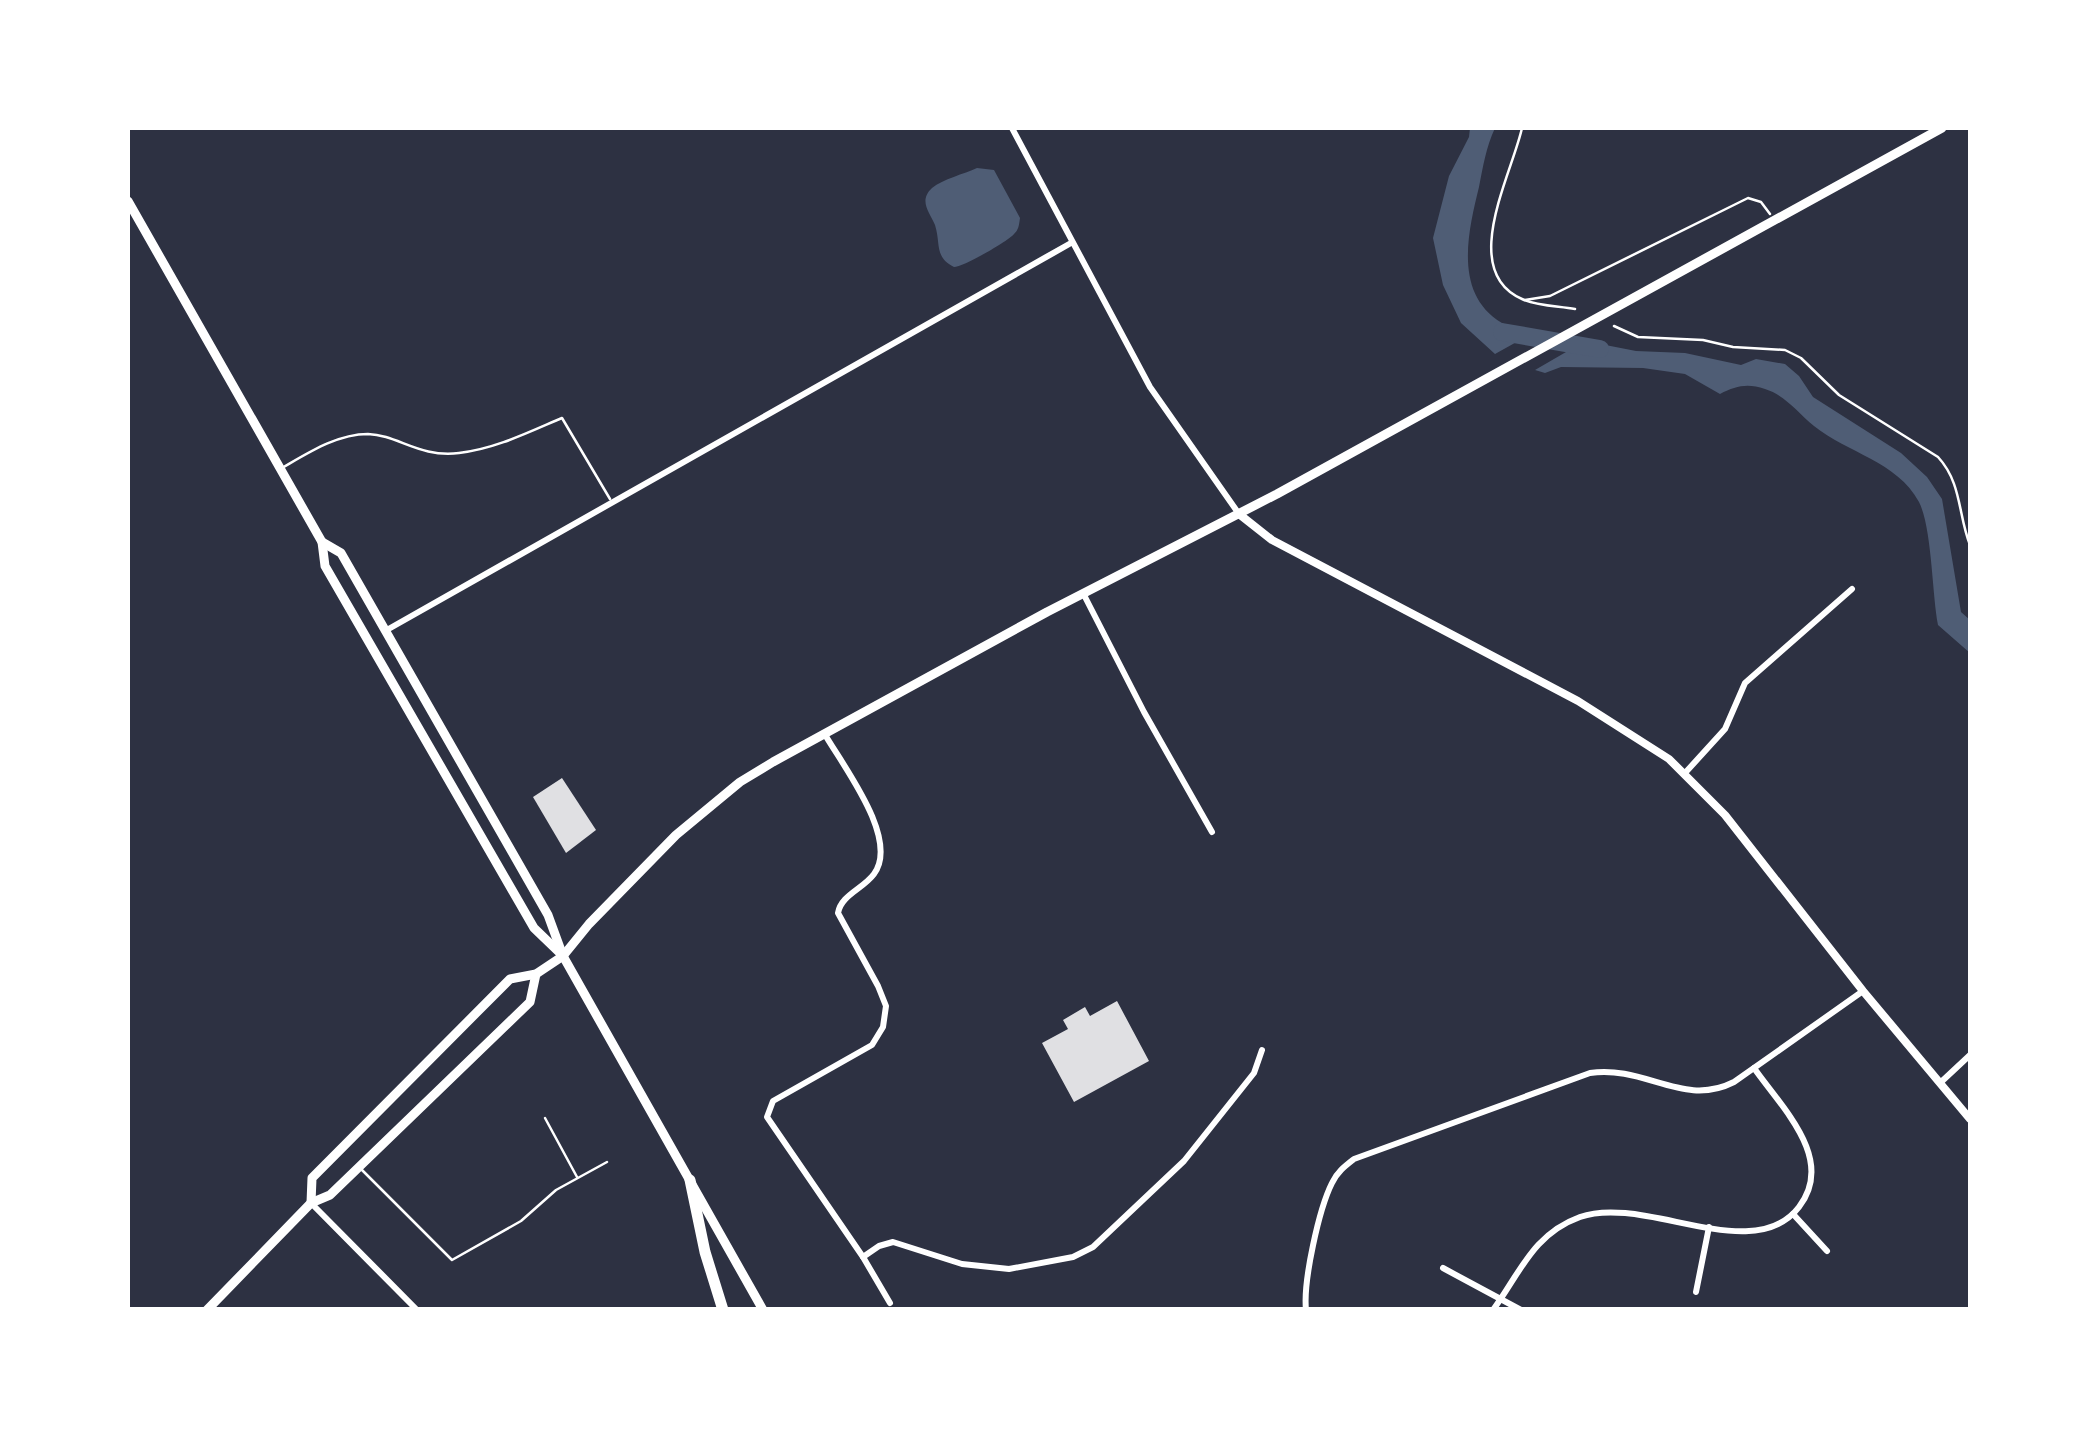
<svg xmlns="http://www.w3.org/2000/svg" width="2098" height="1437" viewBox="0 0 2098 1437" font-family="'Work Sans',sans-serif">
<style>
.water{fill:#4f5d75}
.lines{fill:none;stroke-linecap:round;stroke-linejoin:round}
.river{stroke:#4f5d75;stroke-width:18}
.building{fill:#e0e0e3}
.path{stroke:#fff;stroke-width:2.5}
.service{stroke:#fff;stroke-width:2.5}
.minor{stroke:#fff;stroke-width:6}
.tertiary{stroke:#fff;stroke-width:8}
.secondary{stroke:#fff;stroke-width:9}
.motorway{stroke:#fff;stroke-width:11}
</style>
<rect width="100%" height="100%" fill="#2d3142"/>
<g class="water">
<path d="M 1470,128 L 1495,128 C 1486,147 1483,167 1479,187 C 1468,232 1453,294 1502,323 C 1510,328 1521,330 1531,334 L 1495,354 L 1461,323 L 1443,285 L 1433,238 L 1449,176 L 1469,137 Z"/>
<path d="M 977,168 L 994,170 L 1020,218 C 1019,225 1019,229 1014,234 C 1007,242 963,267 954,267 C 934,257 941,244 935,225 C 930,213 918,201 932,188 C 943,179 964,174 977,168 Z"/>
<path d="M 1585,341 L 1636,351 L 1685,353 L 1741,365 L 1756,359 L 1785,364 L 1799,376 L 1813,397 L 1901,453 L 1927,477 L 1942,499 L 1961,612 L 1970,620 L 1970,653 L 1938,625 C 1932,593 1932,528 1919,502 C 1897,461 1847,453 1814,426 C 1798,413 1785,395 1765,389 C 1747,383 1736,386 1720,394 L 1685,374 L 1643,368 L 1561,367 L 1545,373 L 1535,370 Z"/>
</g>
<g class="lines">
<path class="river" d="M 1502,332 L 1600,349"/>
</g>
<g class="building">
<path d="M 562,778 L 596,830 L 566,853 L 533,797 Z"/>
<path d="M 1117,1001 L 1149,1061 L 1074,1102 L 1042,1043 L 1068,1029 L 1063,1020 L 1085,1007 L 1090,1016 Z"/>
</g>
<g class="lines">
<g class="path">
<path d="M 1522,128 C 1512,174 1458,271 1522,299 C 1537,306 1558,306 1575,309"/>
<path d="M 1525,300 L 1550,296 L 1748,198 L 1761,202 L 1770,214"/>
<path d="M 1614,326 L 1638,337 L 1703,340 L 1733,347 L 1785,350 L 1801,358 L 1839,395 L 1938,457 C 1962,483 1958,515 1970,545"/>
</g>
<g class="service">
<path d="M 282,468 C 308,453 337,434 368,434 C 398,435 419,458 459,453 C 495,449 529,432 562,418 L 610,499"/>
<path d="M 545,1118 L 577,1177"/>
<path d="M 360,1168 L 452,1260 L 521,1221 L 556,1190 L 607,1162"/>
</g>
<g class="minor">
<path d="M 1012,128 L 1150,387 L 1239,514"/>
<path d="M 1083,593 L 1144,712 L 1212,832"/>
<path d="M 385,631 L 1071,243"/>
<path d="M 824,733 C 843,766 900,839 874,874 C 863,889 841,895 838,913 L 878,986 L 886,1006 L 883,1027 L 872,1045 L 773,1101 L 767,1117 L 863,1257 L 890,1303"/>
<path d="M 1685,773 L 1725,729 L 1745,683 L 1852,589"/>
<path d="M 1940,1083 L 1970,1055"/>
<path d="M 311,1203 L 417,1310"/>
<path d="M 1793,1214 L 1827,1251"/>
<path d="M 863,1257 L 879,1246 L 893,1242 L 962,1264 L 1009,1269 L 1073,1257 L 1093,1247 L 1184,1161 L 1254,1073 L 1262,1050"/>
<path d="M 1443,1268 L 1521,1310"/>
<path d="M 1696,1292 L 1709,1227"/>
<path d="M 1306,1310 C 1303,1281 1319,1209 1332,1183 C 1337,1172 1345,1166 1354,1159 L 1590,1073 C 1646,1065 1683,1108 1734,1082 L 1863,991"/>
<path d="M 1493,1310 C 1520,1273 1533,1234 1580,1217 C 1644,1194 1753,1267 1799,1207 C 1836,1159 1782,1108 1754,1068"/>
</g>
<path class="tertiary" d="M 1239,514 L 1272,540 L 1578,701 L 1669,759 L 1725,815 L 1863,991 L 1970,1119"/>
<g class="secondary">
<path d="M 128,201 L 322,542 L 325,566 L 534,928 L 561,954"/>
<path d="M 322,542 L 341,553 L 548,915 L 563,956 L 763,1310"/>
<path d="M 311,1203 L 312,1178 L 510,979 L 536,974 L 563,956 L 589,924 L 676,835 L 740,782 L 773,762 L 1047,612 L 1277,494 L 1942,128"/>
<path d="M 207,1310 L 311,1203 L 330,1195 L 530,1002 L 536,974"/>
</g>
<path class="motorway" d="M 690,1180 L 705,1252 L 723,1310"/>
</g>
<rect width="2098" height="1437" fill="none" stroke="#ffffff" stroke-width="260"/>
</svg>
